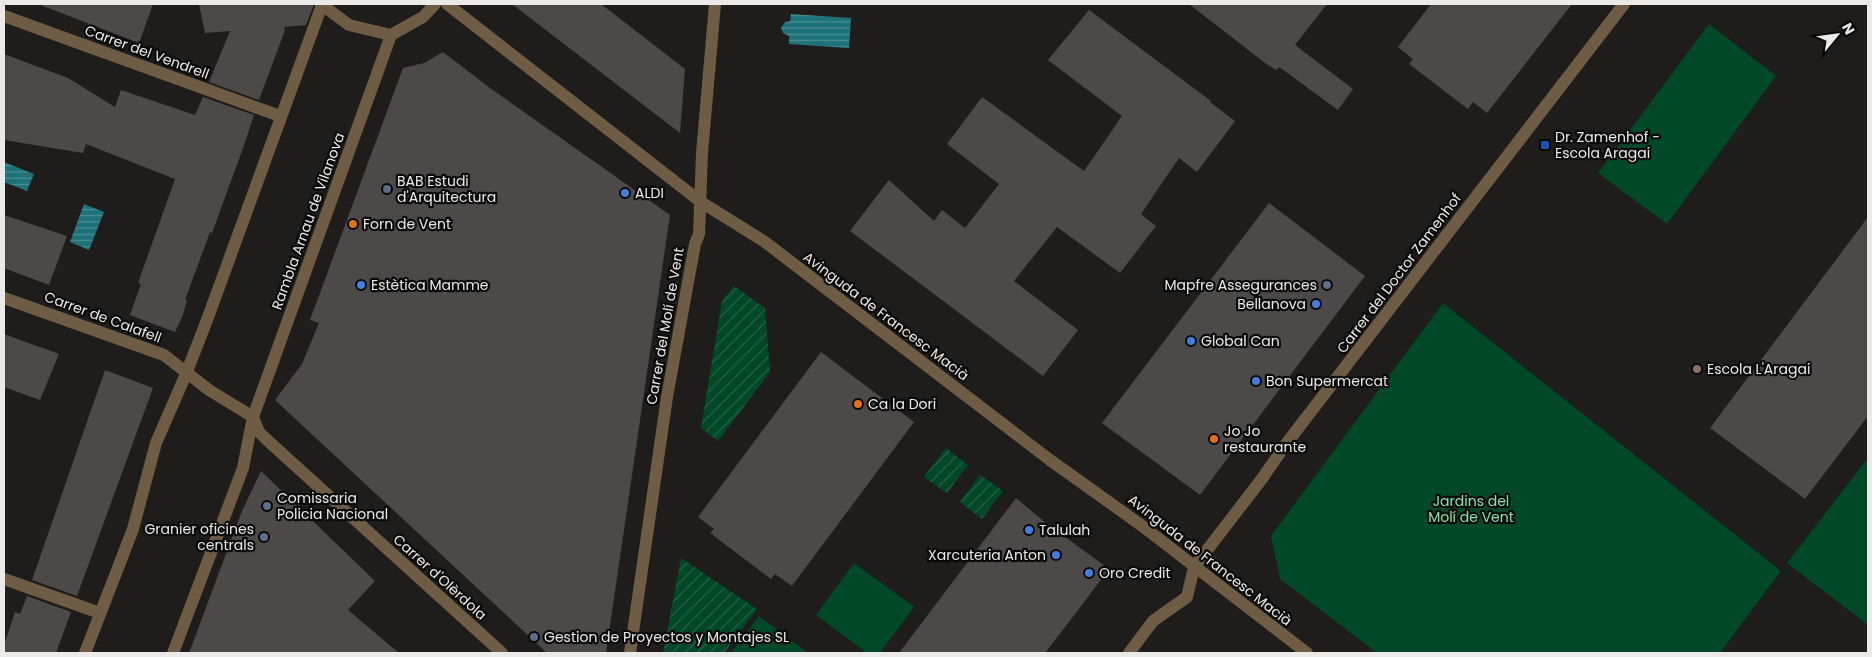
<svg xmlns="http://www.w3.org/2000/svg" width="1872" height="657" viewBox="0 0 1872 657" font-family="Poppins,sans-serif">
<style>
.green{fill:#004927}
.garden{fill:url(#garden-furrows)}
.water{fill:url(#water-rules)}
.building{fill:#4c4948}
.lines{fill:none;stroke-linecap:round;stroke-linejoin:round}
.minor{stroke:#6e5c44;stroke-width:12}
.transit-dot{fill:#1a4fb4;stroke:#080807;stroke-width:2}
.service-dot{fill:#5c6f8a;stroke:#080807;stroke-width:2}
.shop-dot{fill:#3f7fe0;stroke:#080807;stroke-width:2}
.food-dot{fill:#e8710a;stroke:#080807;stroke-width:2}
.education-dot{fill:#8d6e63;stroke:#080807;stroke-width:2}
.labels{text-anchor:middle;stroke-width:4.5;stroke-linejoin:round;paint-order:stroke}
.street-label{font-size:14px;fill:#eceae9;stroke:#080807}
.poi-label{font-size:14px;fill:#eceae9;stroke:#080807;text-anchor:start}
.park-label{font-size:14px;fill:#82e4a8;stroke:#080807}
</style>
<defs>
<pattern id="garden-furrows" width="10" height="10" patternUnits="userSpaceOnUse" patternTransform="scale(1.25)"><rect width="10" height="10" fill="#004927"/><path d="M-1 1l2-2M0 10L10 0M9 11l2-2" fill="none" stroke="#256346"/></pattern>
<pattern id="water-rules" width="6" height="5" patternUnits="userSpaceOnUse" patternTransform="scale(1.25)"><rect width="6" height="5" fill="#1e7279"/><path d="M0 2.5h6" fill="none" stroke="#4a8d92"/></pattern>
</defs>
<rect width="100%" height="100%" fill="#1f1d1c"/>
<g class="green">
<path d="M 1709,24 L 1776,76 L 1667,224 L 1598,173 Z"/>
<path d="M 1443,303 L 1781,571 L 1720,653 L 1377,653 L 1280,579 L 1271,536 Z"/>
<path d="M 1868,458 L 1868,625 L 1787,563 Z"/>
<path d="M 854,563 L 914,607 L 880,653 L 867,653 L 816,615 Z"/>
<path d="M 759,616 L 808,653 L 731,653 Z"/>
</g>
<g class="garden">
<path d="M 734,286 L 765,308 L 770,372 L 718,441 L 701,428 L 722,301 Z"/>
<path d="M 946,448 L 968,465 L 947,493 L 924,477 Z"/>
<path d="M 980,475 L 1003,491 L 982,519 L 960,502 Z"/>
<path d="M 681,558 L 757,609 L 724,653 L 663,653 Z"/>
</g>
<g class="water">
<path d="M 791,14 L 851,18 L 849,48 L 789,44 L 789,36 L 783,33 L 781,28 L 785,22 L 790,21 Z"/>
<path d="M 4,162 L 34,174 L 27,191 L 4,182 Z"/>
<path d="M 84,204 L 104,212 L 89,250 L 70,242 Z"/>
</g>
<g class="building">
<path d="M 43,4 L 153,4 L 139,43 L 43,6 Z"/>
<path d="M 199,4 L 313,4 L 313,7 L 306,25 L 284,27 L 285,30 L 259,100 L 209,82 L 230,31 L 205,33 Z"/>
<path d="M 512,4 L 601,4 L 685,69 L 680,133 Z"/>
<path d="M 1189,4 L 1327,4 L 1295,45 L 1353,89 L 1338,110 L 1279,67 L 1276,70 L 1265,63 Z"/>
<path d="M 1431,4 L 1572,4 L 1487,113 L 1473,102 L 1468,109 L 1409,64 L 1413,59 L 1398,47 Z"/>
<path d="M 1089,10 L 1211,101 L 1210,102 L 1235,121 L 1197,172 L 1179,158 L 1141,214 L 1156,226 L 1120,273 L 1057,227 L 1014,281 L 1078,330 L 1043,376 L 850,231 L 889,180 L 934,221 L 942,210 L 965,228 L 999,184 L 947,144 L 982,97 L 1084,171 L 1122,116 L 1048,60 Z"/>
<path d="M 443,52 L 490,88 L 670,215 L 606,653 L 547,653 L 275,400 L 302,364 L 319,323 L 310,320 L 403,68 L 424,63 Z"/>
<path d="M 4,54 L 68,78 L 115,107 L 121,90 L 195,115 L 203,97 L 254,115 L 242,151 L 212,233 L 210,232 L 185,300 L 187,300 L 183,315 L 175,332 L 130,315 L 141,284 L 138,283 L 175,179 L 86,144 L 83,153 L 4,140 Z"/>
<path d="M 1269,203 L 1365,276 L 1200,495 L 1102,423 Z"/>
<path d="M 4,215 L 67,236 L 49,285 L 4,268 Z"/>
<path d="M 1868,217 L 1868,416 L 1805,499 L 1710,428 Z"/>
<path d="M 4,334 L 59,354 L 40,400 L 4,387 Z"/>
<path d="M 821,352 L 914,422 L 792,586 L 775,574 L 771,579 L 710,533 L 714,529 L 698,517 Z"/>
<path d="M 105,370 L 153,388 L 77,596 L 32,580 Z"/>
<path d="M 261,471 L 375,581 L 348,610 L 399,653 L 189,653 L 242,511 Z"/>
<path d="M 1016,498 L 1046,523 L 1109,569 L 1072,618 L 1045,653 L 899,653 Z"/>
<path d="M 27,596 L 71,612 L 56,653 L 4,653 L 4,645 L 15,612 L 20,614 Z"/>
</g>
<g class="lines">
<g class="minor">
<path d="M 321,4 L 349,25 L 391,35 L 423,17 L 435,4"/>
<path d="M 447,4 L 701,202 L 765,242 L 1050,460 L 1141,525 L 1307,653"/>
<path d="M 4,16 L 280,116"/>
<path d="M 4,298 L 164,355 L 209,390 L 253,417 L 259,432 L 266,439 L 502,653"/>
<path d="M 4,579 L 100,613"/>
<path d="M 85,653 L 133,529 L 156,443 L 186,374 L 207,320 L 322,5"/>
<path d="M 173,653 L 243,468 L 253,417 L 391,35"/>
<path d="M 630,653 L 667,397 L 695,244 L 699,234 L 702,153 L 715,4"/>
<path d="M 1129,653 L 1153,621 L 1187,597 L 1194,567 L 1261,480 L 1286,444 L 1624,4"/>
</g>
</g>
<rect class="transit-dot" x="1540" y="140" width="10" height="10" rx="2.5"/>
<g class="service-dot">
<circle cx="387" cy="189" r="5"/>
<circle cx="1327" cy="285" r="5"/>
<circle cx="267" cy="506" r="5"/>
<circle cx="264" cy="537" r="5"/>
<circle cx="534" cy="637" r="5"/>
</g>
<g class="shop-dot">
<circle cx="625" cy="193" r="5"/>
<circle cx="361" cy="285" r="5"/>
<circle cx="1316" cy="304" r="5"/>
<circle cx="1191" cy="341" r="5"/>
<circle cx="1256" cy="381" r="5"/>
<circle cx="1029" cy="530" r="5"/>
<circle cx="1056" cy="555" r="5"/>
<circle cx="1089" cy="573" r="5"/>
</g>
<g class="food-dot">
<circle cx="353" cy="224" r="5"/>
<circle cx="858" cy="404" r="5"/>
<circle cx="1214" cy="439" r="5"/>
</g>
<circle class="education-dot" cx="1697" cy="369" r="5"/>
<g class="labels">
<g class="street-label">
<text transform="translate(147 52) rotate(20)" y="5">Carrer del Vendrell</text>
<text transform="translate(308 221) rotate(-70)" y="5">Rambla Arnau de Vilanova</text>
<text transform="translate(1399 273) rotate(-53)" y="5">Carrer del Doctor Zamenhof</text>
<text transform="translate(886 316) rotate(37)" y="5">Avinguda de Francesc Macià</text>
<text transform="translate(103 317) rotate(20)" y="5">Carrer de Calafell</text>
<text transform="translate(665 326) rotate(-80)" y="5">Carrer del Molí de Vent</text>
<text transform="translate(1210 560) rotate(38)" y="5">Avinguda de Francesc Macià</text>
<text transform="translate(440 577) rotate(42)" y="5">Carrer d'Olèrdola</text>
</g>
<g class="poi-label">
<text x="1555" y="142">Dr. Zamenhof -<tspan x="1555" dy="16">Escola Aragai</tspan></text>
<text x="397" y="186">BAB Estudi<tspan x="397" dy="16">d'Arquitectura</tspan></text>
<text x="635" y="198">ALDI</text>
<text x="363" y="229">Forn de Vent</text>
<text x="371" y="290">Estètica Mamme</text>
<text x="1317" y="290" text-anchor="end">Mapfre Assegurances</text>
<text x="1306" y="309" text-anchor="end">Bellanova</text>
<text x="1201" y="346">Global Can</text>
<text x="1707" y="374">Escola L'Aragai</text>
<text x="1266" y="386">Bon Supermercat</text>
<text x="868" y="409">Ca la Dori</text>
<text x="1224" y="436">Jo Jo<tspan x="1224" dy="16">restaurante</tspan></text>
<text x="277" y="503">Comissaria<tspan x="277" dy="16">Policia Nacional</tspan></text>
<text x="254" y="534" text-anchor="end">Granier oficines<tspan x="254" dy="16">centrals</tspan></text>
<text x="1039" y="535">Talulah</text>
<text x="1046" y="560" text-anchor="end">Xarcuteria Anton</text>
<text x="1099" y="578">Oro Credit</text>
<text x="544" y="642">Gestion de Proyectos y Montajes SL</text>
</g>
<g class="park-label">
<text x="1471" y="506">Jardins del<tspan x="1471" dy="16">Molí de Vent</tspan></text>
</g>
</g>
<rect width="1872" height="657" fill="none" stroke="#eceae9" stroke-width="10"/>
<g transform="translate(1837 35) rotate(61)" stroke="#080807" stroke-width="4" paint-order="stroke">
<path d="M0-4L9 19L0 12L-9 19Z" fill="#eceae9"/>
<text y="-8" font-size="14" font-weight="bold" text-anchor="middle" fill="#eceae9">N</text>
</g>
</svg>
